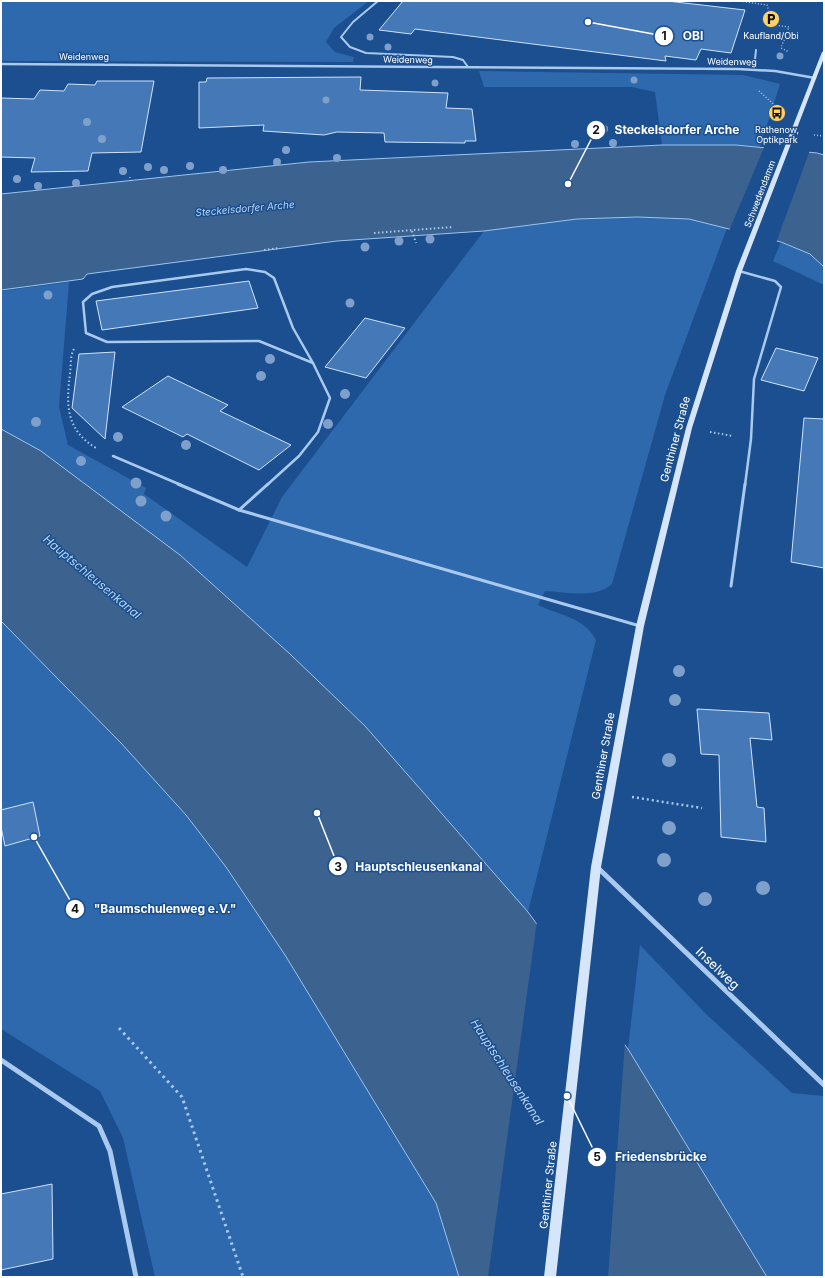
<svg xmlns="http://www.w3.org/2000/svg" width="825" height="1278" viewBox="0 0 825 1278" font-family="Inter,sans-serif">
<style>
.green{fill:#2e69ad}
.water{fill:#3c6290;stroke:#9cc4f0}
.pier{fill:#1b4f8f}
.building{fill:#4478b7;stroke:#cfe3fa}
.lines{fill:none;stroke-linecap:round;stroke-linejoin:round}
.path-far3{stroke:#a9c9ee;stroke-width:1.5;stroke-dasharray:1 2;stroke-linecap:butt}
.path-far2{stroke:#a9c9ee;stroke-width:2;stroke-dasharray:1.5 2.5;stroke-linecap:butt}
.path-far1{stroke:#a9c9ee;stroke-width:2.5;stroke-dasharray:2 3;stroke-linecap:butt}
.path{stroke:#a9c9ee;stroke-width:3;stroke-dasharray:2.5 4;stroke-linecap:butt}
.service-far2{stroke:#a9c9ee;stroke-width:2}
.service-far1{stroke:#a9c9ee;stroke-width:2.5}
.service{stroke:#a9c9ee;stroke-width:3}
.minor-far1{stroke:#a9c9ee;stroke-width:2.5}
.minor{stroke:#a9c9ee;stroke-width:5}
.secondary{fill:#d6e6fa;fill-rule:evenodd}
.tree{fill:#7ea0ca}
.labels{text-anchor:middle;stroke-width:3;stroke-linejoin:round;paint-order:stroke}
.far-poi-label{font-size:9px;fill:#fff;stroke:#1b4f8f}
.far-street-label{font-size:9px;fill:#fff;stroke:#1b4f8f}
.far-water-label{font-size:10px;font-style:italic;fill:#b5d3f5;stroke:#1b4f8f}
.street-label{font-size:11px;fill:#fff;stroke:#1b4f8f}
.water-label{font-size:12px;font-style:italic;fill:#b5d3f5;stroke:#1b4f8f}
.near-street-label{font-size:13px;fill:#fff;stroke:#1b4f8f}
.leader{fill:none;stroke:#fff;stroke-width:1.5}
.callout-dot{fill:#fff;stroke:#1b4f8f;stroke-width:1.5}
.mark-label{font-size:12px;text-anchor:middle;font-weight:bold;fill:#111}
.callout-label{font-size:12px;text-anchor:middle;font-weight:bold;fill:#fff;stroke:#1b4f8f;stroke-width:3;stroke-linejoin:round;paint-order:stroke}
</style>
<rect width="100%" height="100%" fill="#1b4f8f"/>
<g class="green">
<path d="M 1,1 L 369,1 L 334,28 L 326,42 L 335,52 L 354,57 L 353,62 L 1,61 Z"/>
<path d="M 479,71 L 743,75 L 780,84 L 760,147 L 735,145 L 662,145 L 655,92 L 632,87 L 484,87 Z"/>
<path d="M 637,217 L 689,219 L 727,228 L 665,395 L 612,584 C 596,599 566,592 545,591 L 538,605 C 559,615 584,617 596,640 L 528,912 L 365,726 L 290,654 L 180,555 L 41,451 L 1,429 L 1,291 L 69,282 L 59,407 L 68,445 L 146,488 L 144,494 L 247,567 L 282,497 L 484,231 L 577,219 Z"/>
<path d="M 781,242 L 810,254 L 824,267 L 824,285 L 773,261 Z"/>
<path d="M 1,621 L 121,743 L 186,815 L 226,867 L 285,955 L 436,1203 L 459,1277 L 155,1277 L 123,1138 L 100,1091 L 1,1029 Z"/>
<path d="M 640,945 L 706,1014 L 792,1093 L 824,1096 L 824,1277 L 767,1277 L 628,1049 Z"/>
</g>
<g class="water">
<path d="M 662,145 L 736,145 L 817,153 L 824,155 L 824,267 L 810,254 L 781,242 L 689,219 L 637,217 L 577,219 L 484,231 L 337,241 L 87,274 L 83,279 L 1,290 L 1,194 L 309,162 Z"/>
<path d="M 1,429 L 41,451 L 180,555 L 290,654 L 365,726 L 528,912 L 628,1049 L 767,1277 L 459,1277 L 436,1203 L 285,955 L 226,867 L 186,815 L 121,743 L 1,621 Z"/>
</g>
<g class="pier">
<path d="M 765,145 L 810,150 L 776,243 L 729,231 Z"/>
<path d="M 537,921 L 625,1042 L 608,1277 L 488,1277 Z"/>
</g>
<g class="building">
<path d="M 403,1 L 667,1 L 745,10 L 731,53 L 701,49 L 696,60 L 665,56 L 666,61 L 415,29 L 411,34 L 379,30 Z"/>
<path d="M 361,77 L 360,90 L 448,93 L 446,108 L 472,109 L 476,141 L 465,141 L 465,143 L 385,142 L 384,133 L 337,132 L 324,135 L 263,131 L 264,125 L 199,128 L 199,82 L 206,82 L 207,78 Z"/>
<path d="M 97,81 L 154,81 L 141,152 L 92,153 L 88,171 L 31,172 L 35,158 L 1,157 L 1,98 L 34,99 L 40,90 L 64,91 L 68,84 L 95,85 Z"/>
<path d="M 249,281 L 258,308 L 102,330 L 96,301 Z"/>
<path d="M 365,318 L 405,328 L 366,378 L 325,367 Z"/>
<path d="M 776,348 L 818,358 L 804,391 L 761,380 Z"/>
<path d="M 115,352 L 105,439 L 72,408 L 79,354 Z"/>
<path d="M 168,376 L 228,405 L 220,411 L 291,445 L 259,470 L 187,434 L 183,437 L 122,407 Z"/>
<path d="M 804,418 L 824,419 L 824,568 L 791,562 Z"/>
<path d="M 697,709 L 769,713 L 772,740 L 750,738 L 757,807 L 764,808 L 766,842 L 721,837 L 719,755 L 701,754 Z"/>
<path d="M 33,802 L 40,836 L 5,846 L 1,827 L 1,810 Z"/>
<path d="M 52,1184 L 53,1259 L 1,1270 L 1,1194 Z"/>
</g>
<g class="lines">
<g class="path-far3">
<path d="M 740,1 L 767,5 L 773,25 L 789,27 L 781,48 L 789,52"/>
<path d="M 759,91 L 780,110"/>
<path d="M 814,135 L 824,136"/>
<path d="M 130,177 L 131,183"/>
</g>
<g class="path-far2">
<path d="M 412,231 L 416,243"/>
<path d="M 374,233 L 453,227"/>
<path d="M 264,250 L 279,248"/>
<path d="M 74,349 C 70,356 71,366 70,374 C 66,405 66,430 96,448"/>
<path d="M 710,432 L 733,436"/>
</g>
<path class="path-far1" d="M 632,797 L 702,808"/>
<path class="path" d="M 119,1028 L 182,1097 L 243,1277"/>
<g class="service-far2">
<path d="M 378,1 L 353,22 L 341,37 L 350,47 L 366,53 L 453,57 L 463,60 L 468,67"/>
<path d="M 754,69 L 756,50"/>
</g>
<g class="service-far1">
<path d="M 246,269 L 265,272 L 274,278 L 293,328 L 313,363 L 259,341 L 107,342 L 86,333 L 83,302 L 92,294 L 112,287 Z"/>
<path d="M 739,271 L 775,281 L 781,287 L 754,379 L 751,439 L 745,485"/>
<path d="M 113,456 L 181,485"/>
<path d="M 267,485 L 299,456 L 318,432 L 330,398 L 313,363"/>
</g>
<g class="service">
<path d="M 178,484 L 239,510 L 640,626"/>
<path d="M 239,510 L 268,484"/>
<path d="M 731,586 L 745,484"/>
</g>
<path class="minor-far1" d="M 1,64 L 738,69 L 775,71 L 815,78"/>
<g class="minor">
<path d="M 597,867 L 824,1085"/>
<path d="M 1,1060 L 99,1126 L 110,1151 L 136,1277"/>
</g>
<path class="secondary" d="M 824,51 L 824,58 L 742,271 L 692,428 L 644,626 L 601,867 L 556,1277 L 544,1277 L 591,867 L 636,626 L 686,428 L 736,271 L 822,52 Z"/>
</g>
<g class="tree">
<circle cx="370" cy="37" r="3.5"/>
<circle cx="388" cy="47" r="3.5"/>
<circle cx="780" cy="56" r="3.5"/>
<circle cx="634" cy="80" r="3.5"/>
<circle cx="435" cy="83" r="3.5"/>
<circle cx="326" cy="100" r="3.5"/>
<circle cx="87" cy="122" r="4"/>
<circle cx="604" cy="129" r="4"/>
<circle cx="102" cy="139" r="4"/>
<circle cx="613" cy="143" r="4"/>
<circle cx="575" cy="144" r="4"/>
<circle cx="286" cy="150" r="4"/>
<circle cx="337" cy="158" r="4"/>
<circle cx="277" cy="162" r="4"/>
<circle cx="190" cy="166" r="4"/>
<circle cx="148" cy="167" r="4"/>
<circle cx="164" cy="170" r="4"/>
<circle cx="223" cy="170" r="4"/>
<circle cx="123" cy="171" r="4"/>
<circle cx="17" cy="179" r="4"/>
<circle cx="76" cy="183" r="4"/>
<circle cx="38" cy="186" r="4"/>
<circle cx="430" cy="239" r="4.5"/>
<circle cx="399" cy="241" r="4.5"/>
<circle cx="365" cy="247" r="4.5"/>
<circle cx="48" cy="295" r="4.5"/>
<circle cx="350" cy="303" r="4.5"/>
<circle cx="270" cy="359" r="5"/>
<circle cx="261" cy="376" r="5"/>
<circle cx="345" cy="394" r="5"/>
<circle cx="36" cy="422" r="5"/>
<circle cx="328" cy="424" r="5"/>
<circle cx="118" cy="437" r="5"/>
<circle cx="186" cy="445" r="5"/>
<circle cx="81" cy="461" r="5"/>
<circle cx="136" cy="483" r="5.5"/>
<circle cx="141" cy="501" r="5.5"/>
<circle cx="166" cy="516" r="5.5"/>
<circle cx="679" cy="671" r="6"/>
<circle cx="675" cy="700" r="6"/>
<circle cx="669" cy="760" r="7"/>
<circle cx="669" cy="828" r="7"/>
<circle cx="664" cy="860" r="7"/>
<circle cx="763" cy="888" r="7"/>
<circle cx="705" cy="899" r="7"/>
</g>
<defs>
<g id="parking-disc" transform="scale(0.9)"><circle r="9.5" fill="#ffd166" stroke="#1b4f8f"/><path d="M-3.5-5.5H1a3.5 3.5 0 0 1 0 7H-1V5.5H-3.5ZM-1-3.4V-.6H.8a1.4 1.4 0 0 0 0-2.8Z" fill="#111"/></g>
<g id="bus-disc" transform="scale(0.9)"><circle r="9.5" fill="#ffd166" stroke="#1b4f8f"/><path d="M-5-6H5V4H4V6H2V4H-2V6H-4V4H-5ZM-3.5-4V0h7V-4ZM-3.5 1.2v1.5H-2V1.2ZM2 1.2v1.5H3.5V1.2Z" fill="#111"/></g>
</defs>
<g fill-rule="evenodd">
<use href="#parking-disc" x="771" y="19"/>
<use href="#bus-disc" x="777" y="113"/>
</g>
<g class="labels">
<g class="far-poi-label">
<text x="771" y="39">Kaufland/Obi</text>
<text x="777" y="133">Rathenow,<tspan x="777" dy="10">Optikpark</tspan></text>
</g>
<g class="far-street-label">
<text x="84" y="60">Weidenweg</text>
<text transform="translate(408 60) rotate(1)" y="3">Weidenweg</text>
<text transform="translate(732 62) rotate(1)" y="3">Weidenweg</text>
<text transform="translate(760 194) rotate(-69)" y="3">Schwedendamm</text>
</g>
<g class="far-water-label">
<text transform="translate(245 208) rotate(-5)" y="4">Steckelsdorfer Arche</text>
</g>
<g class="street-label">
<text transform="translate(675 439) rotate(-75)" y="4">Genthiner Straße</text>
<text transform="translate(603 756) rotate(-80)" y="4">Genthiner Straße</text>
<text transform="translate(548 1185) rotate(-84)" y="4">Genthiner Straße</text>
</g>
<g class="water-label">
<text transform="translate(92 577) rotate(40)" y="4">Hauptschleusenkanal</text>
<text transform="translate(507 1072) rotate(57)" y="4">Hauptschleusenkanal</text>
</g>
<g class="near-street-label">
<text transform="translate(718 968) rotate(44)" y="5">Inselweg</text>
</g>
</g>
<path class="leader" d="M588 22L664 36M568 184L596 130M317 813L338 866M34 837L75 909M567 1096L597 1157"/>
<g class="callout-dot">
<circle cx="588" cy="22" r="4"/>
<circle cx="568" cy="184" r="4"/>
<circle cx="317" cy="813" r="4"/>
<circle cx="34" cy="837" r="4"/>
<circle cx="567" cy="1096" r="4"/>
<circle cx="664" cy="36" r="10"/>
<circle cx="596" cy="130" r="10"/>
<circle cx="338" cy="866" r="10"/>
<circle cx="75" cy="909" r="10"/>
<circle cx="597" cy="1157" r="10"/>
</g>
<g class="mark-label">
<text x="664" y="40">1</text>
<text x="596" y="134">2</text>
<text x="338" y="871">3</text>
<text x="75" y="913">4</text>
<text x="597" y="1161">5</text>
</g>
<g class="callout-label">
<text x="693" y="40">OBI</text>
<text x="677" y="134">Steckelsdorfer Arche</text>
<text x="419" y="871">Hauptschleusenkanal</text>
<text x="165" y="913">"Baumschulenweg e.V."</text>
<text x="661" y="1161">Friedensbrücke</text>
</g>
<rect width="825" height="1278" fill="none" stroke="#ffffff" stroke-width="4"/>
</svg>
